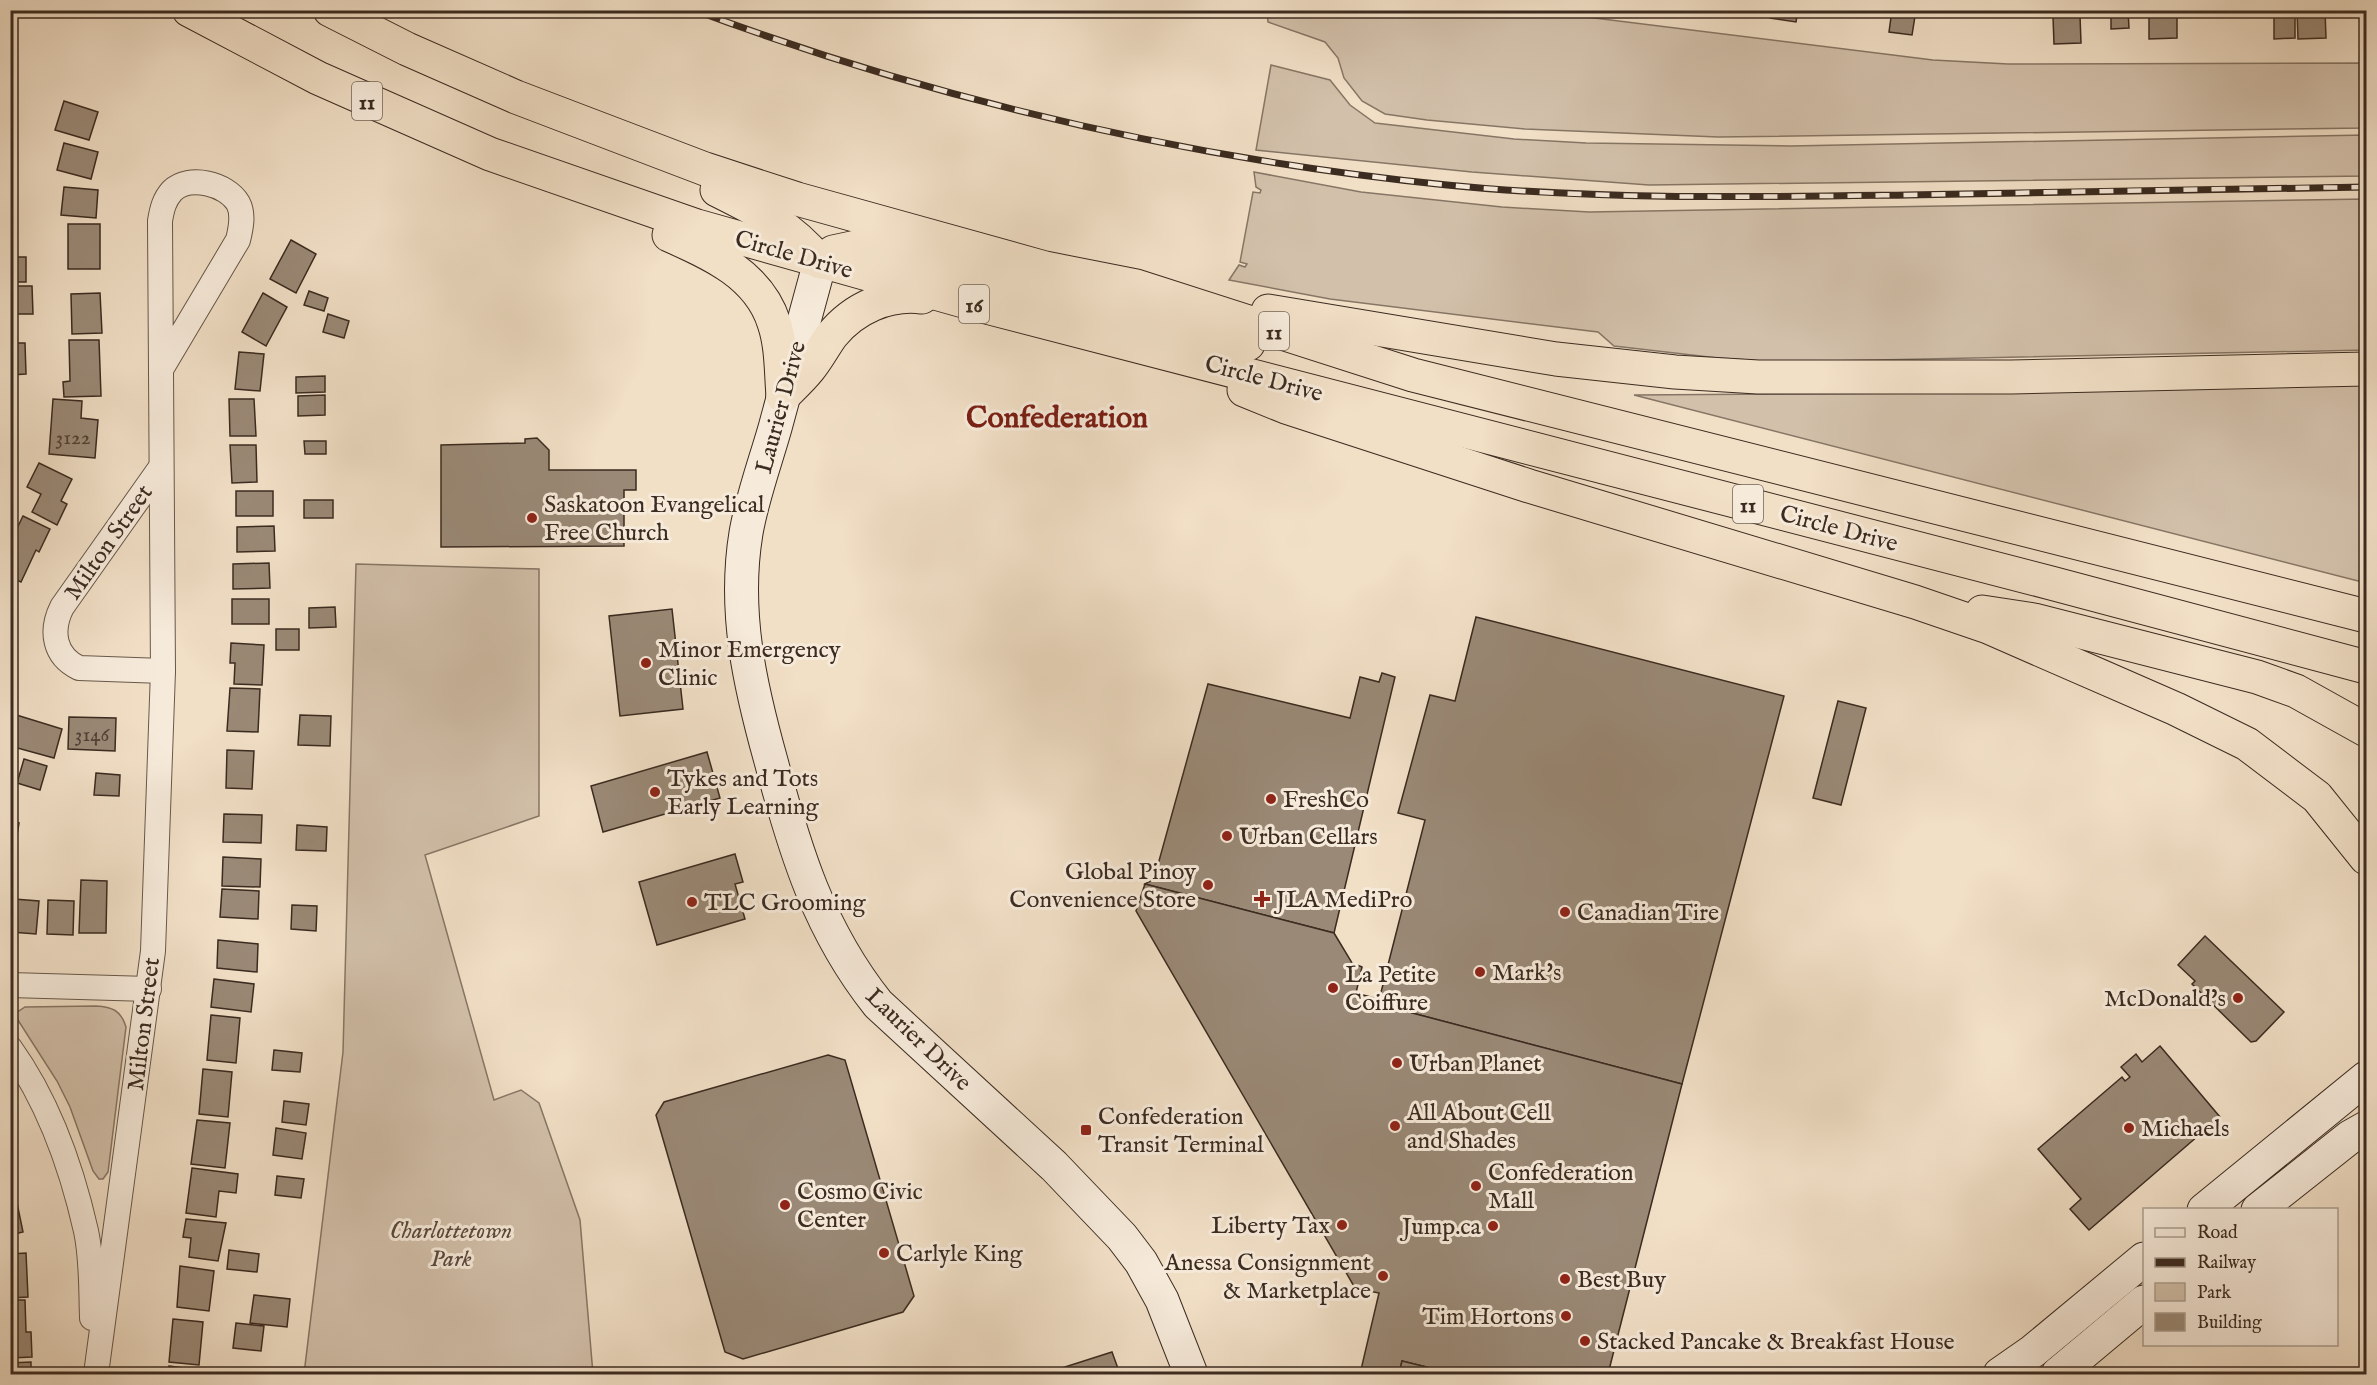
<svg xmlns="http://www.w3.org/2000/svg" width="2377" height="1385" viewBox="0 0 2377 1385" font-family="'IM FELL English',serif">
<style>
.green{fill:#d2c0aa;stroke:#867665;stroke-width:1.5}
.building{fill:#9a8976;stroke:#3b2b20;stroke-width:1.5}
.lines{fill:none;stroke-linecap:round;stroke-linejoin:round}
.street-casing{stroke:#68584a;stroke-width:26}
.secondary-casing{stroke:#3b2b20;stroke-width:35}
.highway-casing{stroke:#3b2b20;stroke-width:35}
.street{stroke:#f6eada;stroke-width:24}
.secondary{stroke:#f6eada;stroke-width:33}
.highway{stroke:#f1dfc6;stroke-width:33}
.rail-casing{stroke:#3b2b20;stroke-width:7}
.rail{stroke:#f6eada;stroke-width:4.5;stroke-dasharray:14;stroke-linecap:butt}
.poi-dot{fill:#8f2418;stroke:#f6eada;stroke-width:2}
.labels{text-anchor:middle;stroke-width:6;stroke-linejoin:round;paint-order:stroke}
.number-label{font-size:21px;fill:#534236}
.shield{fill:#f6eada;stroke:#736458;stroke-width:1.5}
.shield-label{font-size:22px;font-weight:bold;fill:#3b2b20}
.street-label{font-size:24px;fill:#3b2b20;stroke:#f6eada}
.poi-label{font-size:24px;fill:#3b2b20;stroke:#f6eada;text-anchor:start}
.park-label{font-size:24px;font-style:italic;fill:#59493c;stroke:#f6eada}
.district-label{font-size:30px;font-weight:bold;fill:#7a1f14;stroke:#f6eada}
</style>
<rect width="100%" height="100%" fill="#f1dfc6"/>
<filter id="stains"><feTurbulence type="fractalNoise" baseFrequency=".00333" numOctaves="4"/><feColorMatrix values="0 0 0 0 .2 0 0 0 0 .09 0 0 0 0 .02 0 0 0 .5 -.17"/></filter>
<radialGradient id="worn" r=".72"><stop offset=".6" stop-color="#630" stop-opacity="0"/><stop offset="1" stop-color="#630" stop-opacity=".3"/></radialGradient>
<g class="green">
<path d="M 1267,11 L 1538,11 L 1933,60 L 2008,64 L 2366,63 L 2366,128 L 1718,137 L 1525,129 L 1427,120 L 1385,114 L 1362,101 L 1344,78 L 1338,58 L 1325,42 L 1268,22 Z"/>
<path d="M 1271,65 L 1330,80 L 1350,105 L 1375,123 L 1514,139 L 1586,143 L 1790,146 L 2366,135 L 2366,176 L 1649,185 L 1472,172 L 1256,150 Z"/>
<path d="M 1254,172 L 1361,192 L 1502,207 L 1589,212 L 2366,199 L 2366,350 L 1778,362 L 1718,358 L 1614,346 L 1598,332 L 1330,299 L 1229,280 L 1239,265 L 1245,267 L 1247,264 L 1240,262 L 1253,192 L 1260,193 L 1261,190 L 1256,187 Z"/>
<path d="M 2366,383 L 2366,583 L 1634,395 L 1942,393 Z"/>
<path d="M 356,564 L 539,569 L 539,816 L 425,855 L 494,1100 L 521,1090 L 539,1103 L 580,1220 L 593,1374 L 304,1374 L 343,1052 Z"/>
<path d="M 96,1006 C 112,1007 121,1010 126,1027 L 108,1172 L 103,1179 L 99,1179 L 93,1171 L 70,1107 L 57,1081 L 16,1017 L 16,1013 L 25,1007 Z"/>
</g>
<g class="building">
<path d="M 1771,10 L 1798,10 L 1796,22 L 1770,18 Z"/>
<path d="M 1892,10 L 1916,10 L 1912,35 L 1889,32 Z"/>
<path d="M 2111,10 L 2128,10 L 2129,28 L 2111,29 Z"/>
<path d="M 2149,10 L 2177,10 L 2177,38 L 2149,39 Z"/>
<path d="M 2325,10 L 2326,38 L 2298,39 L 2297,11 Z"/>
<path d="M 2274,13 L 2295,13 L 2295,38 L 2274,39 Z"/>
<path d="M 2080,16 L 2081,43 L 2054,44 L 2053,17 Z"/>
<path d="M 64,101 L 98,112 L 89,140 L 55,130 Z"/>
<path d="M 64,143 L 98,152 L 91,179 L 57,170 Z"/>
<path d="M 64,187 L 98,190 L 96,218 L 61,215 Z"/>
<rect x="68" y="224" width="32" height="45"/>
<path d="M 291,240 L 316,254 L 296,293 L 270,279 Z"/>
<rect x="10" y="257" width="16" height="25"/>
<path d="M 10,286 L 32,286 L 33,314 L 10,314 Z"/>
<path d="M 309,291 L 328,298 L 324,311 L 304,305 Z"/>
<path d="M 100,293 L 102,333 L 72,334 L 71,294 Z"/>
<path d="M 263,293 L 287,307 L 266,346 L 242,332 Z"/>
<path d="M 328,314 L 349,321 L 344,338 L 323,332 Z"/>
<path d="M 69,340 L 99,340 L 101,396 L 64,397 L 63,382 L 70,381 Z"/>
<path d="M 10,343 L 25,343 L 26,374 L 10,375 Z"/>
<path d="M 239,352 L 264,354 L 260,391 L 235,389 Z"/>
<path d="M 325,376 L 325,392 L 296,393 L 296,377 Z"/>
<path d="M 325,395 L 325,415 L 298,416 L 298,396 Z"/>
<path d="M 53,399 L 82,401 L 81,418 L 98,420 L 95,458 L 49,454 Z"/>
<path d="M 229,399 L 254,399 L 256,436 L 230,436 Z"/>
<path d="M 537,438 L 549,450 L 549,470 L 636,470 L 636,490 L 624,490 L 624,546 L 441,547 L 441,445 L 525,443 L 525,439 Z"/>
<path d="M 304,441 L 326,441 L 326,454 L 305,454 Z"/>
<path d="M 230,445 L 256,445 L 257,482 L 232,483 Z"/>
<path d="M 39,463 L 72,479 L 61,501 L 67,504 L 57,525 L 32,512 L 41,494 L 27,487 Z"/>
<rect x="236" y="491" width="37" height="25"/>
<rect x="304" y="500" width="29" height="18"/>
<path d="M 23,516 L 50,529 L 39,552 L 36,550 L 21,582 L 10,577 L 10,543 Z"/>
<path d="M 274,526 L 275,551 L 237,552 L 237,527 Z"/>
<path d="M 269,563 L 270,588 L 233,589 L 233,564 Z"/>
<rect x="232" y="599" width="37" height="25"/>
<path d="M 335,607 L 336,627 L 309,628 L 309,608 Z"/>
<path d="M 672,609 L 683,709 L 620,716 L 609,616 Z"/>
<path d="M 1476,617 L 1784,696 L 1682,1084 L 1378,1004 L 1425,820 L 1398,813 L 1430,695 L 1455,701 Z"/>
<rect x="276" y="629" width="23" height="21"/>
<path d="M 231,643 L 264,645 L 262,685 L 234,684 L 235,663 L 230,663 Z"/>
<path d="M 1382,673 L 1395,677 L 1334,933 L 1145,884 L 1154,879 L 1208,684 L 1350,718 L 1360,677 L 1379,682 Z"/>
<path d="M 230,688 L 260,689 L 258,732 L 227,731 Z"/>
<path d="M 1838,701 L 1866,708 L 1841,805 L 1813,798 Z"/>
<path d="M 10,713 L 62,729 L 54,758 L 10,746 Z"/>
<path d="M 300,715 L 331,716 L 330,746 L 298,745 Z"/>
<path d="M 69,717 L 116,718 L 115,751 L 68,749 Z"/>
<path d="M 227,750 L 254,751 L 252,789 L 226,788 Z"/>
<path d="M 707,752 L 720,798 L 603,832 L 591,786 Z"/>
<path d="M 24,759 L 47,766 L 40,790 L 17,783 Z"/>
<path d="M 96,773 L 120,775 L 119,796 L 94,795 Z"/>
<path d="M 224,814 L 262,815 L 261,843 L 223,842 Z"/>
<path d="M 10,822 L 19,823 L 15,848 L 10,847 Z"/>
<path d="M 297,825 L 327,827 L 326,851 L 296,850 Z"/>
<path d="M 735,854 L 743,882 L 735,884 L 745,919 L 657,945 L 639,882 Z"/>
<path d="M 223,857 L 261,859 L 260,887 L 222,886 Z"/>
<path d="M 81,880 L 107,881 L 106,933 L 79,933 Z"/>
<path d="M 1145,884 L 1334,933 L 1352,963 L 1362,967 L 1356,993 L 1374,998 L 1378,1004 L 1682,1084 L 1608,1374 L 1455,1374 L 1402,1361 L 1399,1374 L 1360,1374 L 1379,1293 L 1355,1288 L 1136,911 Z"/>
<path d="M 222,889 L 259,891 L 258,919 L 220,917 Z"/>
<path d="M 14,899 L 39,901 L 36,934 L 11,932 Z"/>
<path d="M 48,900 L 74,901 L 73,935 L 47,934 Z"/>
<path d="M 292,905 L 317,906 L 316,931 L 291,929 Z"/>
<path d="M 2205,936 L 2284,1012 L 2256,1041 L 2251,1042 L 2192,984 L 2195,981 L 2178,965 Z"/>
<path d="M 218,940 L 258,944 L 257,972 L 217,968 Z"/>
<path d="M 214,979 L 254,984 L 251,1012 L 211,1007 Z"/>
<path d="M 211,1015 L 240,1018 L 236,1063 L 207,1060 Z"/>
<path d="M 2160,1046 L 2220,1117 L 2089,1230 L 2070,1209 L 2081,1199 L 2038,1149 L 2122,1077 L 2125,1081 L 2130,1077 L 2121,1067 L 2136,1054 L 2142,1062 Z"/>
<path d="M 274,1050 L 302,1053 L 300,1072 L 272,1070 Z"/>
<path d="M 828,1055 L 845,1060 L 914,1296 L 903,1312 L 743,1359 L 725,1352 L 656,1115 L 664,1102 Z"/>
<path d="M 203,1069 L 232,1072 L 228,1117 L 199,1114 Z"/>
<path d="M 284,1101 L 309,1104 L 306,1125 L 282,1122 Z"/>
<path d="M 197,1120 L 230,1123 L 225,1168 L 191,1164 Z"/>
<path d="M 276,1128 L 306,1133 L 302,1159 L 273,1155 Z"/>
<path d="M 192,1168 L 238,1174 L 236,1193 L 219,1191 L 216,1217 L 186,1213 Z"/>
<path d="M 277,1176 L 304,1179 L 301,1198 L 275,1195 Z"/>
<path d="M 17,1203 L 23,1232 L 10,1235 L 10,1205 Z"/>
<path d="M 186,1219 L 226,1223 L 218,1261 L 189,1257 L 191,1238 L 183,1237 Z"/>
<path d="M 229,1250 L 259,1254 L 257,1272 L 227,1269 Z"/>
<path d="M 26,1253 L 28,1297 L 10,1298 L 10,1254 Z"/>
<path d="M 180,1266 L 214,1271 L 209,1311 L 177,1307 Z"/>
<path d="M 254,1295 L 290,1299 L 287,1327 L 250,1323 Z"/>
<path d="M 10,1300 L 25,1300 L 26,1332 L 31,1332 L 32,1357 L 10,1358 Z"/>
<path d="M 173,1319 L 203,1322 L 199,1365 L 169,1362 Z"/>
<path d="M 236,1323 L 264,1326 L 261,1351 L 233,1348 Z"/>
<path d="M 1112,1352 L 1120,1374 L 1043,1374 Z"/>
<path d="M 1402,1361 L 1455,1374 L 1399,1374 Z"/>
<path d="M 31,1362 L 31,1374 L 10,1374 L 10,1363 Z"/>
<path d="M 169,1366 L 221,1373 L 220,1374 L 168,1374 Z"/>
</g>
<g class="lines">
<g class="street-casing">
<g id="street">
<path d="M 161,467 L 62,607 C 50,631 54,656 79,668 L 163,671"/>
<path d="M 10,985 L 149,989"/>
<path d="M 10,1048 C 48,1101 72,1169 86,1231 C 92,1259 91,1289 92,1318"/>
<path d="M 96,1374 L 153,951 L 163,671 L 160,221 C 162,209 164,200 172,191 C 189,174 227,184 238,203 C 244,214 241,228 238,240 L 163,366"/>
</g>
</g>
<g class="secondary-casing">
<g id="secondary">
<path d="M 820,262 C 805,317 790,373 775,428 C 765,463 752,498 746,533 C 733,612 750,686 771,761 C 795,851 819,930 878,1004 L 1054,1166 L 1122,1237 L 1141,1262 L 1162,1300 L 1191,1374"/>
<path d="M 2204,1210 L 2366,1078"/>
<path d="M 2258,1210 L 2350,1137 L 2366,1128"/>
<path d="M 2000,1374 L 2033,1351 L 2144,1259"/>
<path d="M 2058,1374 L 2144,1302"/>
</g>
</g>
<g class="highway-casing">
<g id="highway">
<path d="M 189,10 L 318,78 L 490,154 L 697,226 L 967,302 L 2051,583 L 2366,667"/>
<path d="M 330,10 L 407,49 L 516,97 L 705,169 L 797,199 L 1045,268 L 1136,286 L 1413,375 L 2366,616"/>
<path d="M 717,190 C 755,209 791,226 818,260"/>
<path d="M 669,235 C 712,254 759,275 774,323 C 782,346 781,373 783,396"/>
<path d="M 820,262 L 833,252 L 866,245 L 1248,344"/>
<path d="M 1268,311 L 1556,359 L 1675,372 L 1758,377 L 2011,377 L 2366,369"/>
<path d="M 1244,390 L 1286,407 L 1529,486 L 1915,602 L 1988,627 L 2176,709 L 2247,744 L 2317,797 L 2366,858"/>
<path d="M 783,396 C 792,387 801,379 809,369 C 818,358 824,346 832,335 C 854,308 888,293 922,297"/>
<path d="M 1982,612 L 2034,620 L 2257,677 L 2296,691 L 2366,730"/>
</g>
</g>
<use href="#street" class="street"/>
<use href="#secondary" class="secondary"/>
<use href="#highway" class="highway"/>
<g class="rail-casing">
<path id="rail" d="M 694,10 C 935,100 1190,159 1447,185 C 1599,200 1753,197 1907,195 C 2060,192 2213,189 2366,187"/>
</g>
<use href="#rail" class="rail"/>
</g>
<g class="poi-dot">
<circle cx="532" cy="518" r="6"/>
<circle cx="646" cy="663" r="6"/>
<circle cx="655" cy="792" r="6"/>
<circle cx="1271" cy="799" r="6"/>
<circle cx="1227" cy="836" r="6"/>
<circle cx="1208" cy="885" r="6"/>
<path d="M1259 890h6v6h6v6h-6v6h-6v-6h-6v-6h6z"/>
<circle cx="692" cy="902" r="6"/>
<circle cx="1565" cy="912" r="6"/>
<circle cx="1480" cy="972" r="6"/>
<circle cx="1333" cy="988" r="6"/>
<circle cx="2238" cy="998" r="6"/>
<circle cx="1397" cy="1063" r="6"/>
<circle cx="1395" cy="1126" r="6"/>
<circle cx="2129" cy="1128" r="6"/>
<rect x="1080" y="1124" width="12" height="12" rx="3"/>
<circle cx="1476" cy="1186" r="6"/>
<circle cx="785" cy="1205" r="6"/>
<circle cx="1342" cy="1225" r="6"/>
<circle cx="1493" cy="1226" r="6"/>
<circle cx="884" cy="1253" r="6"/>
<circle cx="1383" cy="1276" r="6"/>
<circle cx="1565" cy="1279" r="6"/>
<circle cx="1566" cy="1316" r="6"/>
<circle cx="1585" cy="1341" r="6"/>
</g>
<g class="labels">
<g class="number-label">
<text x="73" y="444">3122</text>
<text x="92" y="741">3146</text>
</g>
<g class="shield">
<rect x="352" y="82" width="30" height="38" rx="4.5"/>
<rect x="959" y="285" width="30" height="38" rx="4.5"/>
<rect x="1259" y="312" width="30" height="38" rx="4.5"/>
<rect x="1733" y="485" width="30" height="38" rx="4.5"/>
</g>
<g class="shield-label">
<text x="367" y="109">11</text>
<text x="974" y="312">16</text>
<text x="1274" y="339">11</text>
<text x="1748" y="512">11</text>
</g>
<g class="street-label">
<text transform="translate(794 254) rotate(16)" y="8">Circle Drive</text>
<text transform="translate(1264 378) rotate(15)" y="8">Circle Drive</text>
<text transform="translate(780 407) rotate(-75)" y="8">Laurier Drive</text>
<text transform="translate(1839 528) rotate(15)" y="8">Circle Drive</text>
<text transform="translate(108 542) rotate(-55)" y="8">Milton Street</text>
<text transform="translate(143 1024) rotate(-83)" y="8">Milton Street</text>
<text transform="translate(919 1039) rotate(44)" y="8">Laurier Drive</text>
</g>
<g class="poi-label">
<text x="544" y="512">Saskatoon Evangelical<tspan x="544" dy="28">Free Church</tspan></text>
<text x="658" y="657">Minor Emergency<tspan x="658" dy="28">Clinic</tspan></text>
<text x="667" y="786">Tykes and Tots<tspan x="667" dy="28">Early Learning</tspan></text>
<text x="1283" y="807">FreshCo</text>
<text x="1239" y="844">Urban Cellars</text>
<text x="1196" y="879" text-anchor="end">Global Pinoy<tspan x="1196" dy="28">Convenience Store</tspan></text>
<text x="1276" y="907">JLA MediPro</text>
<text x="704" y="910">TLC Grooming</text>
<text x="1577" y="920">Canadian Tire</text>
<text x="1492" y="980">Mark's</text>
<text x="1345" y="982">La Petite<tspan x="1345" dy="28">Coiffure</tspan></text>
<text x="2226" y="1006" text-anchor="end">McDonald's</text>
<text x="1409" y="1071">Urban Planet</text>
<text x="1407" y="1120">All About Cell<tspan x="1407" dy="28">and Shades</tspan></text>
<text x="1098" y="1124">Confederation<tspan x="1098" dy="28">Transit Terminal</tspan></text>
<text x="2141" y="1136">Michaels</text>
<text x="1488" y="1180">Confederation<tspan x="1488" dy="28">Mall</tspan></text>
<text x="797" y="1199">Cosmo Civic<tspan x="797" dy="28">Center</tspan></text>
<text x="1330" y="1233" text-anchor="end">Liberty Tax</text>
<text x="1481" y="1234" text-anchor="end">Jump.ca</text>
<text x="896" y="1261">Carlyle King</text>
<text x="1371" y="1270" text-anchor="end">Anessa Consignment<tspan x="1371" dy="28">&amp; Marketplace</tspan></text>
<text x="1577" y="1287">Best Buy</text>
<text x="1554" y="1324" text-anchor="end">Tim Hortons</text>
<text x="1597" y="1349">Stacked Pancake &amp; Breakfast House</text>
</g>
<g class="park-label">
<text x="451" y="1238">Charlottetown<tspan x="451" dy="28">Park</tspan></text>
</g>
<g class="district-label">
<text x="1057" y="427">Confederation</text>
</g>
</g>
<rect width="2377" height="1385" fill="none" stroke="#f1dfc6" stroke-width="36"/>
<rect x="12" y="12" width="2353" height="1361" fill="none" stroke="#3b2b20" stroke-width="3"/>
<rect x="18" y="18" width="2341" height="1349" fill="none" stroke="#3b2b20" stroke-width="1.5"/>
<rect x="2143" y="1208" width="195" height="138" fill="#f6eada" stroke="#ab9e90" stroke-width="1.5"/>
<rect x="2155" y="1228" width="30" height="9" fill="#f6eada" stroke="#ab9e90" stroke-width="1.5"/>
<text x="2197" y="1238" font-size="18" fill="#3b2b20">Road</text>
<rect x="2155" y="1258" width="30" height="9" fill="#3b2b20" stroke="#ab9e90" stroke-width="1.5"/>
<text x="2197" y="1268" font-size="18" fill="#3b2b20">Railway</text>
<rect x="2155" y="1283" width="30" height="18" fill="#d2c0aa" stroke="#ab9e90" stroke-width="1.5"/>
<text x="2197" y="1298" font-size="18" fill="#3b2b20">Park</text>
<rect x="2155" y="1313" width="30" height="18" fill="#9a8976" stroke="#ab9e90" stroke-width="1.5"/>
<text x="2197" y="1328" font-size="18" fill="#3b2b20">Building</text>
<rect width="100%" height="100%" filter="url(#stains)"/>
<rect width="100%" height="100%" fill="url(#worn)"/>
</svg>
